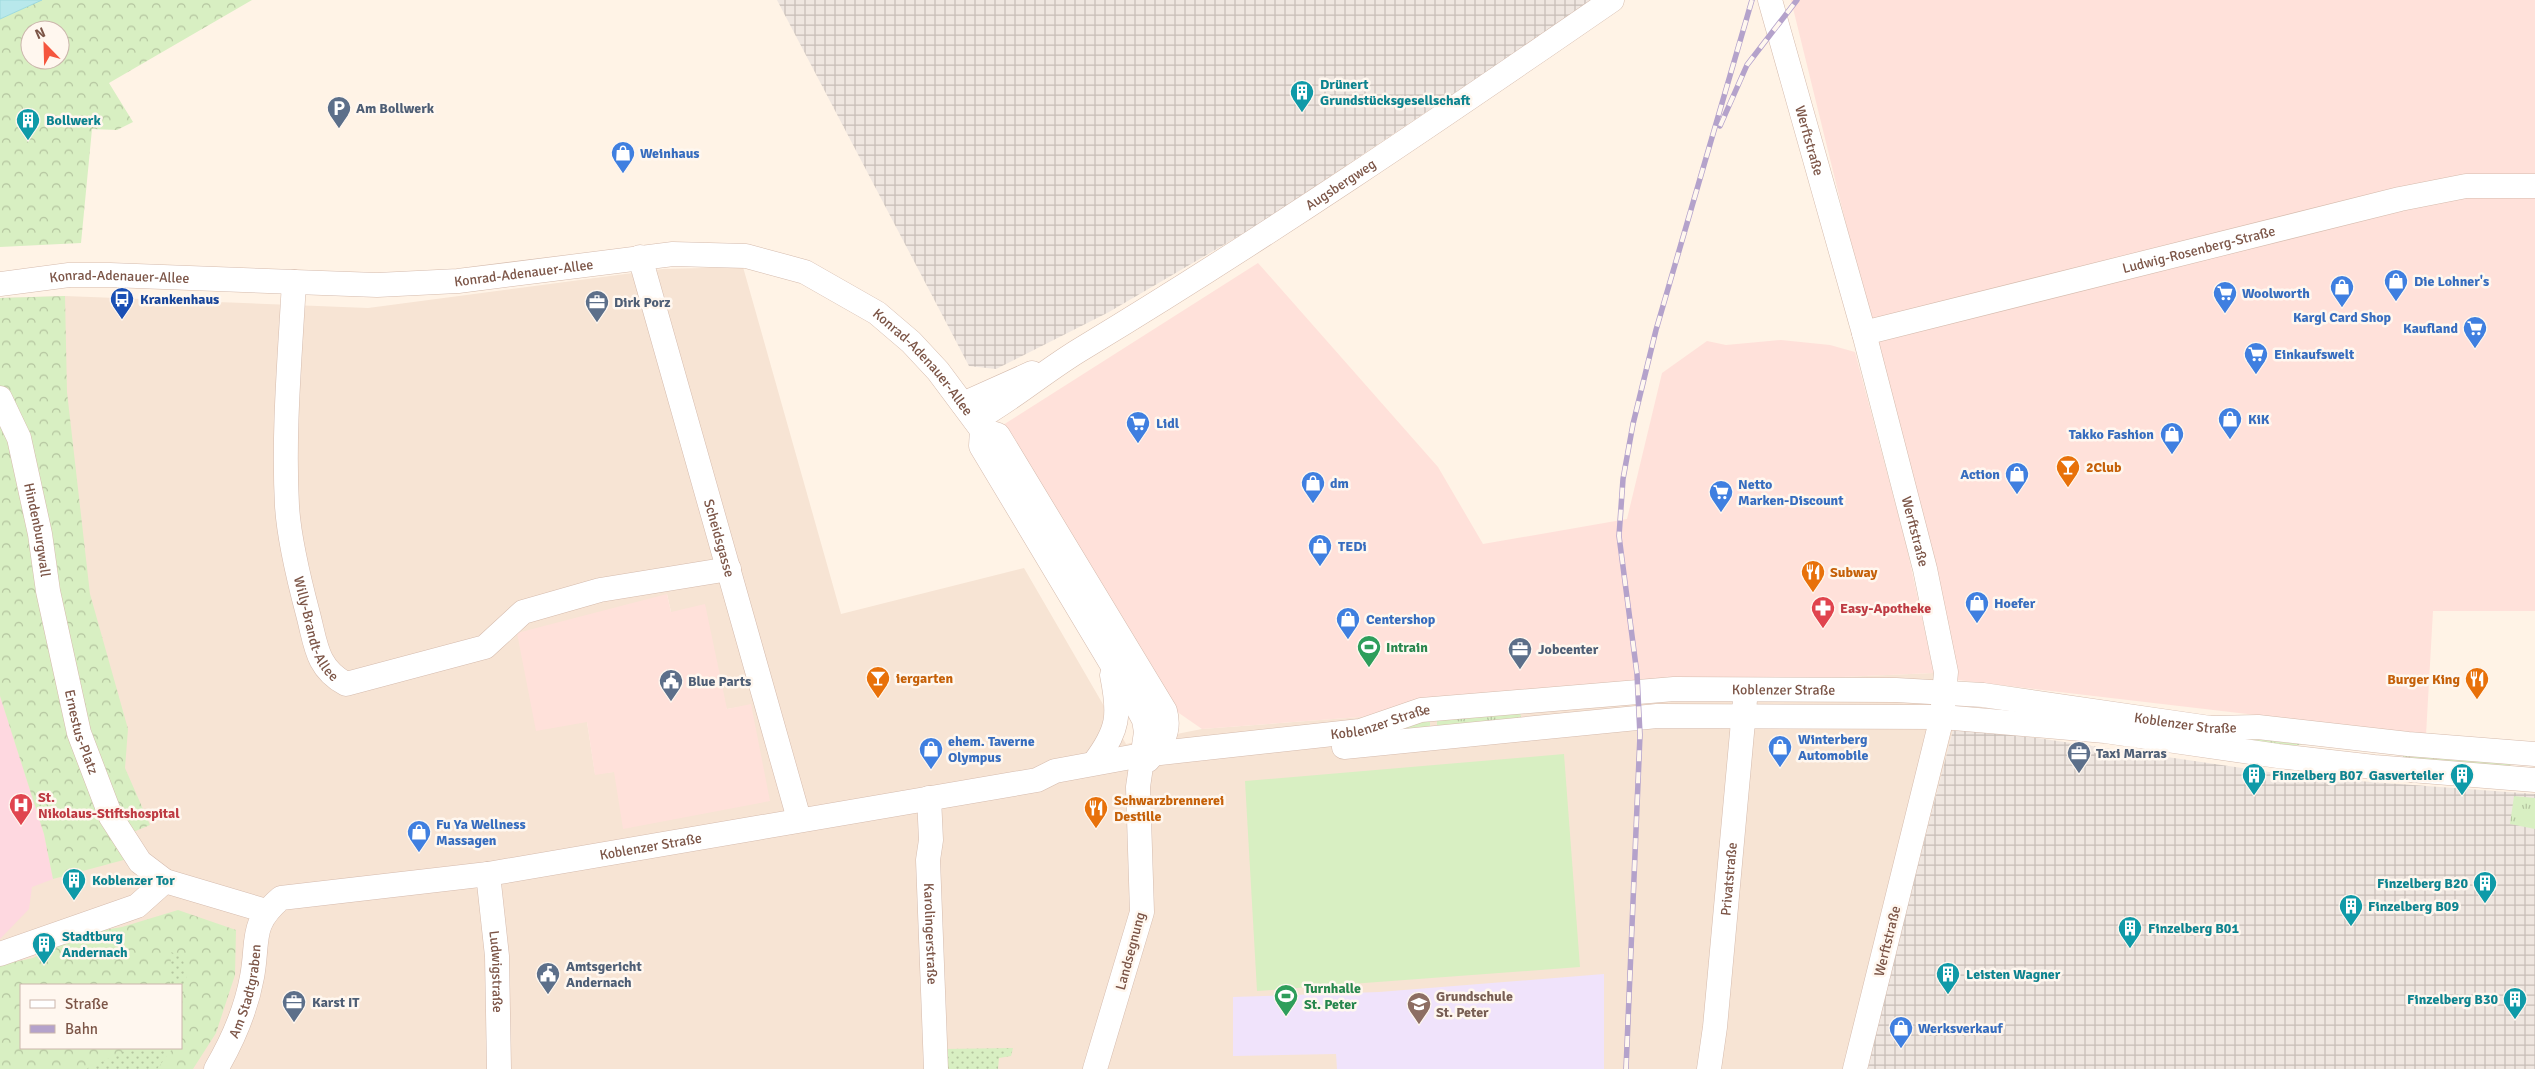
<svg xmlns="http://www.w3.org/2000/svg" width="2535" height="1069" viewBox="0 0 2535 1069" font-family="Signika,sans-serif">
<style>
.residential{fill:#f7e4d4;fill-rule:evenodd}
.commercial{fill:#ffe1da}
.industrial{fill:url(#industrial-grid)}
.education{fill:#f0e3fb}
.medical{fill:#fed8e0}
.grass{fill:url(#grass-tufts)}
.forest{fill:url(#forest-crowns);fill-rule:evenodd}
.garden{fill:url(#garden-dots)}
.pitch{fill:#d8efc2}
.water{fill:#b8e8eb;stroke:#9ddade}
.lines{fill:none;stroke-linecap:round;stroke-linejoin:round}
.minor-casing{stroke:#d5bbad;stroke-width:25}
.minor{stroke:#fff;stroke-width:24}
.rail-casing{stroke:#b4a2cb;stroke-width:5.5}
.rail{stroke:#fff7ef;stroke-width:4;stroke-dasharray:11;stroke-linecap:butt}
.labels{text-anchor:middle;stroke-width:5;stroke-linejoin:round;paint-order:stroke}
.culture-label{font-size:14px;font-weight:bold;fill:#0d838f;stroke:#fff7ef;text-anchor:start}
.service-label{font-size:14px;font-weight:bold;fill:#4e5e75;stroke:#fff7ef;text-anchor:start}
.street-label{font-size:14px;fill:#7c5547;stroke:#fff7ef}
.shop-label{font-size:14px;font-weight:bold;fill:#366cbe;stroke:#fff7ef;text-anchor:start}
.transit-label{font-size:14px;font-weight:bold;fill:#164399;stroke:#fff7ef;text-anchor:start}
.food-label{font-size:14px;font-weight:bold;fill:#c56008;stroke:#fff7ef;text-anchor:start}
.health-label{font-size:14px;font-weight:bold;fill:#be3a42;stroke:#fff7ef;text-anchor:start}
.leisure-label{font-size:14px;font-weight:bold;fill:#27864d;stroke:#fff7ef;text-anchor:start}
.education-label{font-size:14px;font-weight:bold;fill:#785e54;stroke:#fff7ef;text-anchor:start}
</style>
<defs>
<pattern id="industrial-grid" width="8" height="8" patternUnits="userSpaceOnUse" patternTransform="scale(1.25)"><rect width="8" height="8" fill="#efe6e0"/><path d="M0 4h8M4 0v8" fill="none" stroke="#c7bdb7"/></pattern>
<pattern id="grass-tufts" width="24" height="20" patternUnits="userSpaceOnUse" patternTransform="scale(1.25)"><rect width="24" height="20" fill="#d8efc2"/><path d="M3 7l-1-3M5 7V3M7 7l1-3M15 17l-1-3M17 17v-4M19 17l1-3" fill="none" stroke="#b4c49f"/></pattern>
<pattern id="forest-crowns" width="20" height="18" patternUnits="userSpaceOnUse" patternTransform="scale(1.25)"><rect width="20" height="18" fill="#d8efc2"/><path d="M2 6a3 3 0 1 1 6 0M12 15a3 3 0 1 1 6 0" fill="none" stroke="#b4c49f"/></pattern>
<pattern id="garden-dots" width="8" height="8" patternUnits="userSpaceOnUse" patternTransform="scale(1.25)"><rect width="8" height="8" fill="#d8efc2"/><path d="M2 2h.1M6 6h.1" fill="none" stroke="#b4c49f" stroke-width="1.8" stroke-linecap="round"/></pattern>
</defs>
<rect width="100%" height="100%" fill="#fff3e6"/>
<path class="residential" d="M 743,267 L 841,614 L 1024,568 L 1126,744 L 1202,729 L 1374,716 L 1608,687 L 1934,673 L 1954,726 L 1865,1069 L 0,1069 L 0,298 L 65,296 L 368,308 L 663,269 ZM 667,594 L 671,612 L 727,709 L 751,705 L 613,772 L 595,774 L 587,722 ZM 21,985 L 181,985 L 181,1048 L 21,1048 Z"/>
<g class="commercial">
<path d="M 1791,0 L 2535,0 L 2535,611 L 2433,611 L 2426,735 L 1958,680 Z"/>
<path d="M 1258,263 L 1438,467 L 1483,544 L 1627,519 L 1662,373 L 1707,341 L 1726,345 L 1781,340 L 1830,345 L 1855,352 L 1906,544 L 1934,673 L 1608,687 L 1374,716 L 1202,729 L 1176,711 L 1003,425 Z"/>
<path d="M 667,594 L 671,612 L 705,604 L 727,709 L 751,704 L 770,801 L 623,829 L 614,772 L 595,775 L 587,722 L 536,731 L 517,633 Z"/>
</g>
<g class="industrial">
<path d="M 777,0 L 1593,0 L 1256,226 L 1109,312 L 996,369 L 969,366 Z"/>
<path d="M 1954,726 L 2304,777 L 2535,794 L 2535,1069 L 1865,1069 Z"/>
</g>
<path class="education" d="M 1604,974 L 1604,1069 L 1337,1069 L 1336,1054 L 1233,1056 L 1233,997 L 1379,992 Z"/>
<path class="medical" d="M 0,696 L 44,834 L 53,879 L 32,887 L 29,909 L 0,939 Z"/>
<g class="grass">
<path d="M 1520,710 L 1521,718 L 1437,729 L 1437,717 Z"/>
<path d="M 1430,719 L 1430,731 L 1396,734 L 1395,728 Z"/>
<path d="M 2233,736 L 2311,742 L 2280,749 L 2232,742 Z"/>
<path d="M 2409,753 L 2511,762 L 2509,772 L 2394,762 Z"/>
<path d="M 2514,796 L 2535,798 L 2535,829 L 2510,824 Z"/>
</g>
<g class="forest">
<path d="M 42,0 L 252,0 L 109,83 L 133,122 L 117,130 L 92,129 L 81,243 L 0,247 L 0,19 ZM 30,30 L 60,30 L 60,60 L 30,60 Z"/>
<path d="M 65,296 L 67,392 L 90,594 L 128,729 L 125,768 L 150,825 L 119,838 L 131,858 L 53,879 L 44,834 L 0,696 L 0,298 Z"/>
<path d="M 178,910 L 236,930 L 235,975 L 216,1033 L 193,1069 L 0,1069 L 0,965 L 33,958 L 80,934 L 122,927 ZM 21,985 L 181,985 L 181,1048 L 21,1048 Z"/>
</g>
<g class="garden">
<path d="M 171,952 L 182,957 L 187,973 L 181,1010 L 181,985 L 170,985 Z"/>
<path d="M 131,1048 L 173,1048 L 157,1069 L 86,1069 Z"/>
<path d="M 1013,1048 L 1011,1056 L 999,1058 L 998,1069 L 945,1069 L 943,1049 Z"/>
</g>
<path class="pitch" d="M 1564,754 L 1580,967 L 1257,991 L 1245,781 Z"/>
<path class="water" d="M 0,0 L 42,0 L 0,19 Z"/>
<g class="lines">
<g class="minor-casing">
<g id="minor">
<path id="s1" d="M 1770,0 L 1864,333 L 1925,569 L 1946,672 L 1942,717 L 1855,1069"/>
<path id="s2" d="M 640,257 L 799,819"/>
<path id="s3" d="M 294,282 C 290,356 283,431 287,506 C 289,540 299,580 308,614 C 316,644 316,668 346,684 L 485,647 L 523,612 L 600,590 L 729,569"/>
<path id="s4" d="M 0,284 L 69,275 L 110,275 L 377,285 L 458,281 L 673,254 L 746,256 L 805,272 L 877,313 L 911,342 L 938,371 L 982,430 L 998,435 L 1165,711 C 1171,732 1161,745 1148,760"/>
<path id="s5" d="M 1864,333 L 2400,199 L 2466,186 L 2535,186"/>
<path id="s6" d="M 0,398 L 19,438 L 40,534 L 48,591 L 79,733 L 111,817 L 140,862 L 165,881 L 266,911"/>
<path d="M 963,404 L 1032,373"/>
<path id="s7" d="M 975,420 C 1013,399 1046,370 1083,348 C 1265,238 1438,120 1612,0"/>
<path d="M 982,430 L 981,446 L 1135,703 L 1144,720 L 1146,732 L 1138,787 L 1142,912 L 1095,1069"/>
<path d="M 1344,747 L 1657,716 L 1942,717 L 2105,731 L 2278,756 L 2374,767 L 2535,780"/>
<path d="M 1094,763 C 1119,730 1120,715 1112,675"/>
<path id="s8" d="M 929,798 L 931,840 L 928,860 L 936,1069"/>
<path id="s9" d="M 488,874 L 497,956 L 499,1069"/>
<path d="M 0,954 L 137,906 L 165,881"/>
<path id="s10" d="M 216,1069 C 233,1040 246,1010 252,977 C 259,940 249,925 281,898 L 488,874 L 1037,780 L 1055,771 L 1142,755 L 1360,731 L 1421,710 L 1674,689 L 1896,690 L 1983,695 L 2210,728 L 2258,727 L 2408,744 L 2535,754"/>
<path id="s11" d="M 1709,1069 L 1715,1027 L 1745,700"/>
</g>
</g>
<use href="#minor" class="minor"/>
<g class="rail-casing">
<g id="rail">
<path d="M 1720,126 L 1747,65 L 1797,0"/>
<path d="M 1626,1069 L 1640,735 L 1637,674 L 1619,536 L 1623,479 L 1633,424 L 1656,330 L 1752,0"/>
</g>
</g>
<use href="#rail" class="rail"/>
</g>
<defs>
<g id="building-pin" transform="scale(1.25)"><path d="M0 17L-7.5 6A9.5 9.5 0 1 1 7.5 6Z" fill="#0f9aa8" stroke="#fff7ef"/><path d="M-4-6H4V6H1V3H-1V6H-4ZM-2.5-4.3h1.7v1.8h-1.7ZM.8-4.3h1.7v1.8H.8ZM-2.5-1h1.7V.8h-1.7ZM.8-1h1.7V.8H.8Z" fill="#fff"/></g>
<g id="parking-pin" transform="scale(1.25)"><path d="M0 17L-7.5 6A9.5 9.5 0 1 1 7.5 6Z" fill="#5c6f8a" stroke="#fff7ef"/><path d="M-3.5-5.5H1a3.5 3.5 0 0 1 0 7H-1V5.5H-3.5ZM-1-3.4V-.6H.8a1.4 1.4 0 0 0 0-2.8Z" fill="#fff"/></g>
<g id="shop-pin" transform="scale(1.25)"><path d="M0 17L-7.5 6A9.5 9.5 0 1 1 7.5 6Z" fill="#3f7fe0" stroke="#fff7ef"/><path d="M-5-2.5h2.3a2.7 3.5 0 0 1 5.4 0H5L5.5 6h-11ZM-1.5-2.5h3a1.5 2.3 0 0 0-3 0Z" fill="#fff"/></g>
<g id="supermarket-pin" transform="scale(1.25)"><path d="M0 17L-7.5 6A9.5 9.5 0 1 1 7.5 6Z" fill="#3f7fe0" stroke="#fff7ef"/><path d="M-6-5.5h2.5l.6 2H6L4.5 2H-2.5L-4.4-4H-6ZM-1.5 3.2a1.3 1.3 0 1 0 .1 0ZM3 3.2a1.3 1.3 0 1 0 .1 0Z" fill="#fff"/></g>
<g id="bus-pin" transform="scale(1.25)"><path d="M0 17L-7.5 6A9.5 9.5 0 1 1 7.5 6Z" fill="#1a4fb4" stroke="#fff7ef"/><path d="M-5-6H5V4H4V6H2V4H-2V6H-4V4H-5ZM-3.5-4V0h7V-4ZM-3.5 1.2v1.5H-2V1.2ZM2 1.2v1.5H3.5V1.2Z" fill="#fff"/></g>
<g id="office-pin" transform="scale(1.25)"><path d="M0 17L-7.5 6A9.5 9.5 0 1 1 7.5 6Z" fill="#5c6f8a" stroke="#fff7ef"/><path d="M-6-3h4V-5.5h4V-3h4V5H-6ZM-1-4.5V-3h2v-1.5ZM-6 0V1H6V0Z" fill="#fff"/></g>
<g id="bar-pin" transform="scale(1.25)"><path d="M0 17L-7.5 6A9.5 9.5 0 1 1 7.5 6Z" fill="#e8710a" stroke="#fff7ef"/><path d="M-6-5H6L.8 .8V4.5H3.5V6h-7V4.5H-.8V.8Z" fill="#fff"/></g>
<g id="restaurant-pin" transform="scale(1.25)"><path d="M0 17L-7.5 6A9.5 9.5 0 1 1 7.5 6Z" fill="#e8710a" stroke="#fff7ef"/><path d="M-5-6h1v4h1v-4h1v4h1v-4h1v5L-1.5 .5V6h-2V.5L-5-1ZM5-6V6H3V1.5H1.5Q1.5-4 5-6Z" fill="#fff"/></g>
<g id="pharmacy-pin" transform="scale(1.25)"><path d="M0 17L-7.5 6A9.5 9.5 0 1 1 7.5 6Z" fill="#e0444e" stroke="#fff7ef"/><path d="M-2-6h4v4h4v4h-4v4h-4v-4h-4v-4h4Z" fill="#fff"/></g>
<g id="stadium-pin" transform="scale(1.25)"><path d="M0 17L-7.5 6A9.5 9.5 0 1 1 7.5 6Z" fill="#2e9e5b" stroke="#fff7ef"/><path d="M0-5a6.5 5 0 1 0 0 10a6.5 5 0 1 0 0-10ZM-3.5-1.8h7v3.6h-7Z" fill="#fff"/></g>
<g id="civic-pin" transform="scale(1.25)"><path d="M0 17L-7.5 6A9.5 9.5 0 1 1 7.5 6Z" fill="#5c6f8a" stroke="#fff7ef"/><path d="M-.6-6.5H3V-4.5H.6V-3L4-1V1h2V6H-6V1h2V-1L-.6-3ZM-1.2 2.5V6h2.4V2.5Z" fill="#fff"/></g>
<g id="hospital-pin" transform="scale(1.25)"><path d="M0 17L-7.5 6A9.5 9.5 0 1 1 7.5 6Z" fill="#e0444e" stroke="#fff7ef"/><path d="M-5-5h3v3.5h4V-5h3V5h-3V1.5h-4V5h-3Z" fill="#fff"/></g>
<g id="school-pin" transform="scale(1.25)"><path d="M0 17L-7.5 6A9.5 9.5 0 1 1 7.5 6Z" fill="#8d6e63" stroke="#fff7ef"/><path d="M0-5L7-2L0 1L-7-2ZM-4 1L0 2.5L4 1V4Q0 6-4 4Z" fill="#fff"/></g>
</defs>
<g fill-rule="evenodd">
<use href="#building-pin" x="1302" y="92"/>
<use href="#parking-pin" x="339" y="108"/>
<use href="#building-pin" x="28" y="120"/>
<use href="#shop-pin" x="623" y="153"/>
<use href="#shop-pin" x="2396" y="281"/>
<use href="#shop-pin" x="2342" y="287"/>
<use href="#supermarket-pin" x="2225" y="293"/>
<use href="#bus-pin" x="122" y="299"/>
<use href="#office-pin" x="597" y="302"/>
<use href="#supermarket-pin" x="2475" y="328"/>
<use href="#supermarket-pin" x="2256" y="354"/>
<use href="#shop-pin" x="2230" y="419"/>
<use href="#supermarket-pin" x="1138" y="423"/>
<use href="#shop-pin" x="2172" y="434"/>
<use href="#bar-pin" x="2068" y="467"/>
<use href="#shop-pin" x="2017" y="474"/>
<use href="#shop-pin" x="1313" y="483"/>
<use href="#supermarket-pin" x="1721" y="492"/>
<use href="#shop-pin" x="1320" y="546"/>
<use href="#restaurant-pin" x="1813" y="572"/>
<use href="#shop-pin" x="1977" y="603"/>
<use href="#pharmacy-pin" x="1823" y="608"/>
<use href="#shop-pin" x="1348" y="619"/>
<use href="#stadium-pin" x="1369" y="647"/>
<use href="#office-pin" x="1520" y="649"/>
<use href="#bar-pin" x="878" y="678"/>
<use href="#restaurant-pin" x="2477" y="679"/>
<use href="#civic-pin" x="671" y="681"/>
<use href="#shop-pin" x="1780" y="747"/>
<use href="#shop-pin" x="931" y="749"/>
<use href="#office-pin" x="2079" y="753"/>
<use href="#building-pin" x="2254" y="775"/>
<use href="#building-pin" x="2462" y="775"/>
<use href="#hospital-pin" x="21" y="805"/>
<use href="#restaurant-pin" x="1096" y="808"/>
<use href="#shop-pin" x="419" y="832"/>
<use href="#building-pin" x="74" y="880"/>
<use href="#building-pin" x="2485" y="883"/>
<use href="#building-pin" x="2351" y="906"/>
<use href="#building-pin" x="2130" y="928"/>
<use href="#building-pin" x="44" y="944"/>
<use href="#civic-pin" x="548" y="974"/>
<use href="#building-pin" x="1948" y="974"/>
<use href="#stadium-pin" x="1286" y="996"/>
<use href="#building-pin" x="2515" y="999"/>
<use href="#office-pin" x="294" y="1002"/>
<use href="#school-pin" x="1419" y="1004"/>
<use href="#shop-pin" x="1901" y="1028"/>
</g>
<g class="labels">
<g class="culture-label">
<text x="1320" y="89">Drünert<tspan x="1320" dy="16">Grundstücksgesellschaft</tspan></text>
<text x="46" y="125">Bollwerk</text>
<text x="2272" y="780">Finzelberg B07</text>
<text x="2444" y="780" text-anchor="end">Gasverteiler</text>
<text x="92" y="885">Koblenzer Tor</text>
<text x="2468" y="888" text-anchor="end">Finzelberg B20</text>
<text x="2368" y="911">Finzelberg B09</text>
<text x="2148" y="933">Finzelberg B01</text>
<text x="62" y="941">Stadtburg<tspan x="62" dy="16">Andernach</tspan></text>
<text x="1966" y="979">Leisten Wagner</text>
<text x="2498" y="1004" text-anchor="end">Finzelberg B30</text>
</g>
<g class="service-label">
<text x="356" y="113">Am Bollwerk</text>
<text x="614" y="307">Dirk Porz</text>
<text x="1538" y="654">Jobcenter</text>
<text x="688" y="686">Blue Parts</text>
<text x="2096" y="758">Taxi Marras</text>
<text x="566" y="971">Amtsgericht<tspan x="566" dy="16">Andernach</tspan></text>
<text x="312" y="1007">Karst IT</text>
</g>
<g class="street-label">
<text dy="5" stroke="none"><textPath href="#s1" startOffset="146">Werftstraße</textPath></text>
<text dy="5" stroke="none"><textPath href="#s7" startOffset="435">Augsbergweg</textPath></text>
<text dy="5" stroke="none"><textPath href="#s5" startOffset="345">Ludwig-Rosenberg-Straße</textPath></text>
<text dy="5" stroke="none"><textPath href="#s4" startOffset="525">Konrad-Adenauer-Allee</textPath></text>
<text dy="5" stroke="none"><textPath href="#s4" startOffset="120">Konrad-Adenauer-Allee</textPath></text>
<text dy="5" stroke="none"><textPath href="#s4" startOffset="960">Konrad-Adenauer-Allee</textPath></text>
<text dy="5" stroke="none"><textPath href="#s6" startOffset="138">Hindenburgwall</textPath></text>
<text dy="5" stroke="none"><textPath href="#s1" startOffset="551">Werftstraße</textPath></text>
<text dy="5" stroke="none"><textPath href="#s2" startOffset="292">Scheidsgasse</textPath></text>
<text dy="5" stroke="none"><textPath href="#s3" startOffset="351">Willy-Brandt-Allee</textPath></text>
<text dy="5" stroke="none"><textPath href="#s10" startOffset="1708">Koblenzer Straße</textPath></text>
<text dy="5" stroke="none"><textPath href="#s10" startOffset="1302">Koblenzer Straße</textPath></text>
<text dy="5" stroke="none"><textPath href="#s10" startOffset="2112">Koblenzer Straße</textPath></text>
<text dy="5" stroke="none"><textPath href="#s6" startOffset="345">Ernestus-Platz</textPath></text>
<text dy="5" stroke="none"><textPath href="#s10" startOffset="560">Koblenzer Straße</textPath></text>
<text dy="5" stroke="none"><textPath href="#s11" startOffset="191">Privatstraße</textPath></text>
<text dy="5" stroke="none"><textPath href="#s8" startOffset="136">Karolingerstraße</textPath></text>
<text transform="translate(1887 941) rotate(-76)" y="5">Werftstraße</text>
<text transform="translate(1130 951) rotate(-75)" y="5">Landsegnung</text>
<text dy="5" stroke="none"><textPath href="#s9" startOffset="98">Ludwigstraße</textPath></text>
<text dy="5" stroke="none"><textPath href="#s10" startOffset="84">Am Stadtgraben</textPath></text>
</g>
<g class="shop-label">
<text x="640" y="158">Weinhaus</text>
<text x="2414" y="286">Die Lohner's</text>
<text x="2242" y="298">Woolworth</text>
<text x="2342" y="322" text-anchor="middle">Kargl Card Shop</text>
<text x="2458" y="333" text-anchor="end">Kaufland</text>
<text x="2274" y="359">Einkaufswelt</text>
<text x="2248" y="424">KiK</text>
<text x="1156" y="428">Lidl</text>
<text x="2154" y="439" text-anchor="end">Takko Fashion</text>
<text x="2000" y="479" text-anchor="end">Action</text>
<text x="1330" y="488">dm</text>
<text x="1738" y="489">Netto<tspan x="1738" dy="16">Marken-Discount</tspan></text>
<text x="1338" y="551">TEDi</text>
<text x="1994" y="608">Hoefer</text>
<text x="1366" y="624">Centershop</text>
<text x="1798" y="744">Winterberg<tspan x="1798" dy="16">Automobile</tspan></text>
<text x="948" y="746">ehem. Taverne<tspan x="948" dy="16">Olympus</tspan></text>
<text x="436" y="829">Fu Ya Wellness<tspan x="436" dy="16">Massagen</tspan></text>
<text x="1918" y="1033">Werksverkauf</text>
</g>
<g class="transit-label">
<text x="140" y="304">Krankenhaus</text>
</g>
<g class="food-label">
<text x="2086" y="472">2Club</text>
<text x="1830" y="577">Subway</text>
<text x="896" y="683">iergarten</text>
<text x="2460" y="684" text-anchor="end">Burger King</text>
<text x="1114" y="805">Schwarzbrennerei<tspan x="1114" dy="16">Destille</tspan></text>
</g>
<g class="health-label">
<text x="1840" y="613">Easy-Apotheke</text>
<text x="38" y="802">St.<tspan x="38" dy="16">Nikolaus-Stiftshospital</tspan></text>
</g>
<g class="leisure-label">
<text x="1386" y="652">Intrain</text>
<text x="1304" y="993">Turnhalle<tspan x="1304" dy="16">St. Peter</tspan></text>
</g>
<g class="education-label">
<text x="1436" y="1001">Grundschule<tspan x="1436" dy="16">St. Peter</tspan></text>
</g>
</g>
<rect x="20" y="984" width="162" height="65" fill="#fff7ef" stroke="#cbb6ac"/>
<rect x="30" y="1000" width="25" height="8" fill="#ffffff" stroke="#cbb6ac"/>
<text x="65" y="1009" font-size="15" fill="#7c5547">Straße</text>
<rect x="30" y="1025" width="25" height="8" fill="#b4a2cb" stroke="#cbb6ac"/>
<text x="65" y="1034" font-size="15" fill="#7c5547">Bahn</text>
<g transform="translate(45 45) rotate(337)"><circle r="24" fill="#fff7ef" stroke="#cbb6ac"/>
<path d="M0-4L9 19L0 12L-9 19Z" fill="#f5563e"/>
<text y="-8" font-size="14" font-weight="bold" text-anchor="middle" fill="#7c5547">N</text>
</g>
</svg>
